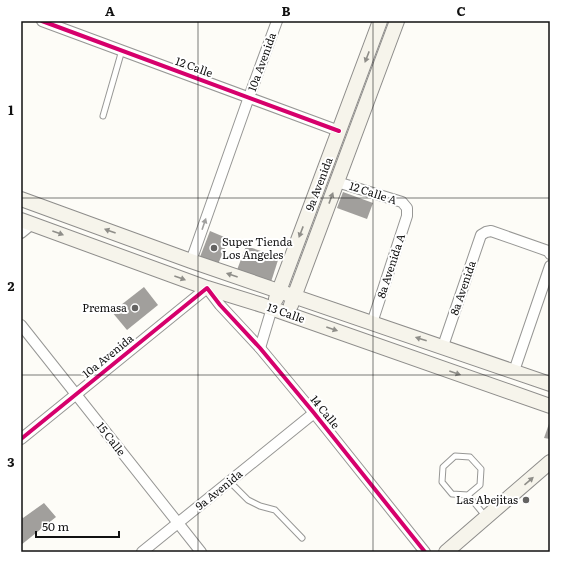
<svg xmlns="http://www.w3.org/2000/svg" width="571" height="573" viewBox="0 0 571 573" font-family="Literata,serif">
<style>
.building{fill:#a19f9c}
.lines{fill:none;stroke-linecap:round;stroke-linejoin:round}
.lane-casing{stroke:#979795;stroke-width:7}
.street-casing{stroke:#979795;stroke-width:12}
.secondary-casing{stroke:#8e8d8b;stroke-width:16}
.lane{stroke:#fffffe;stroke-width:5}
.street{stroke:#fffffe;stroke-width:10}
.secondary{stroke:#f6f4eb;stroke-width:14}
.cycleway-casing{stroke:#fff;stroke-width:6}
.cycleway{stroke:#d6006c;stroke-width:4}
.oneway{fill:#8f8e89}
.oneway2{fill:#a0a09f}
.grid{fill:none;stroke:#111;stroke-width:1;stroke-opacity:0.55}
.poi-dot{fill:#646362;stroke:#fff;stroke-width:1.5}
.labels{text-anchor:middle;stroke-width:4;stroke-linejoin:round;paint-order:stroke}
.street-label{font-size:11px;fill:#111;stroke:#fff}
.poi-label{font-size:11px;fill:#111;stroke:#fff;text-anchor:end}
.neatline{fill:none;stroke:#111;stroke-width:1.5}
.grid-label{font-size:13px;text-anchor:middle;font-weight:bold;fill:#111}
</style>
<rect width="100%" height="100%" fill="#fdfcf7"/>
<g class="building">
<path d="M 343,192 L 373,203 L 367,219 L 337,208 Z"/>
<path d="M 210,231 L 229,239 L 218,264 L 200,257 Z"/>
<path d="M 246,246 L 279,257 L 271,282 L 237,270 Z"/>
<path d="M 144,287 L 158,305 L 127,330 L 112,312 Z"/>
<path d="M 550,421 L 550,439 L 544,438 Z"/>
<path d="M 44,503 L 56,517 L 21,545 L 21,516 L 23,518 Z"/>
</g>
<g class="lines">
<g class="lane-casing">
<g id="lane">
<path d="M 103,116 L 122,50"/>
<path d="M 230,482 L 248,500 L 260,506 L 275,510 L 302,538"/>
<path d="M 468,495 L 480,485 L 481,469 L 470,457 L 455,456 L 443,467 L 442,482 L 452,494 L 468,495 L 486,517"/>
</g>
</g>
<g class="street-casing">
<g id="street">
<path d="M 42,21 L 339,131"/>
<path d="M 337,182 L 402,202 L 407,208 L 407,216 L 372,323"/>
<path d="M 21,233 L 32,224"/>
<path d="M 191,261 L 249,97 L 277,21"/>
<path d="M 21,325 L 201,552"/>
<path d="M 443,346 L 481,235 L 486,232 L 491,231 L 548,251 L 550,254"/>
<path d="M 260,348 L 272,308"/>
<path d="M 514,371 L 550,266"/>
<path d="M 21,439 L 207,288 L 220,305 L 260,348 L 314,413 L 425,552"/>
<path d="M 142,552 L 314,413"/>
</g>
</g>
<g class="secondary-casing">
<g id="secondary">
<path d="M 21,199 L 191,261 L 550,384"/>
<path d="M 21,220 L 207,288 L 262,305 L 550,406"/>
<path d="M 276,299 L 380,21"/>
<path d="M 291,305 L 397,21"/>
<path d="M 446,552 L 550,462"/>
</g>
</g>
<use href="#lane" class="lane"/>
<use href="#street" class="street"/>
<use href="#secondary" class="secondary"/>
<g class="cycleway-casing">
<g id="cycleway">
<path d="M 42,21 L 339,131"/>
<path d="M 21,439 L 207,288 L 220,305 L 260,348 L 314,413 L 425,552"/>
</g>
</g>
<use href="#cycleway" class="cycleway"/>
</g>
<defs><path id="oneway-solid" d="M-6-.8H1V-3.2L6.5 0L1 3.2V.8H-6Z"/></defs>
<g class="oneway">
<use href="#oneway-solid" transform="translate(367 57) rotate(111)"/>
<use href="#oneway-solid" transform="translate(331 198) rotate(-70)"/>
<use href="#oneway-solid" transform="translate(110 231) rotate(-160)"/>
<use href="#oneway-solid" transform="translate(301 232) rotate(111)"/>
<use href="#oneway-solid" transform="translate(58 233) rotate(20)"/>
<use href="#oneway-solid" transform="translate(232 275) rotate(-161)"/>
<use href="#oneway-solid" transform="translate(180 278) rotate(20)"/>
<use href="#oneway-solid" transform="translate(332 329) rotate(19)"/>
<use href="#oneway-solid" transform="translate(421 339) rotate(-162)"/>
<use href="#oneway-solid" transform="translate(455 373) rotate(19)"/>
<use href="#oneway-solid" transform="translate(529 481) rotate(-41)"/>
</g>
<use class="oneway2" href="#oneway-solid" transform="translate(204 224) rotate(-71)"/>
<path class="grid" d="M 198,21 L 198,552M 373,21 L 373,552M 21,198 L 550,198M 21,375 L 550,375"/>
<g class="poi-dot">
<circle cx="214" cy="248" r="4"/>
<circle cx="135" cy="308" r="4"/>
<circle cx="526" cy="500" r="4"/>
</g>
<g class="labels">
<g class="street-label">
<text transform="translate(262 62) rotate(-70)" y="4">10a Avenida</text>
<text transform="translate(194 67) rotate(20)" y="4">12 Calle</text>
<text transform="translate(319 184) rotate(-69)" y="4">9a Avenida</text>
<text transform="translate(373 193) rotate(18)" y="4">12 Calle A</text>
<text transform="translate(391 266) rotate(-72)" y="4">8a Avenida A</text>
<text transform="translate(463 288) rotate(-71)" y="4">8a Avenida</text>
<text transform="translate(286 313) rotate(19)" y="4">13 Calle</text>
<text transform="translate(108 356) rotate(-39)" y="4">10a Avenida</text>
<text transform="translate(325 412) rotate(51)" y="4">14 Calle</text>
<text transform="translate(111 439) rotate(52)" y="4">15 Calle</text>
<text transform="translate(219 490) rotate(-39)" y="4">9a Avenida</text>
</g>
<g class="poi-label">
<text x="222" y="246" text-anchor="start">Super Tienda<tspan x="222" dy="13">Los Angeles</tspan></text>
<text x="127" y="312">Premasa</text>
<text x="518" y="504">Las Abejitas</text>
</g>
</g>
<rect width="571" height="573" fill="none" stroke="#ffffff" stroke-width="44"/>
<path d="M36 531v6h83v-6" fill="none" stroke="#111111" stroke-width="2"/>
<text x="42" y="531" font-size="12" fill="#111111" stroke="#ffffff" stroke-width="3" paint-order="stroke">50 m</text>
<rect x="22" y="22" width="527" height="529" class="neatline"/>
<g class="grid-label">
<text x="110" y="16">A</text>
<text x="286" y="16">B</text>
<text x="461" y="16">C</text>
<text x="11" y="115">1</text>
<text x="11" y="291">2</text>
<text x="11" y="467">3</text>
</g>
</svg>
